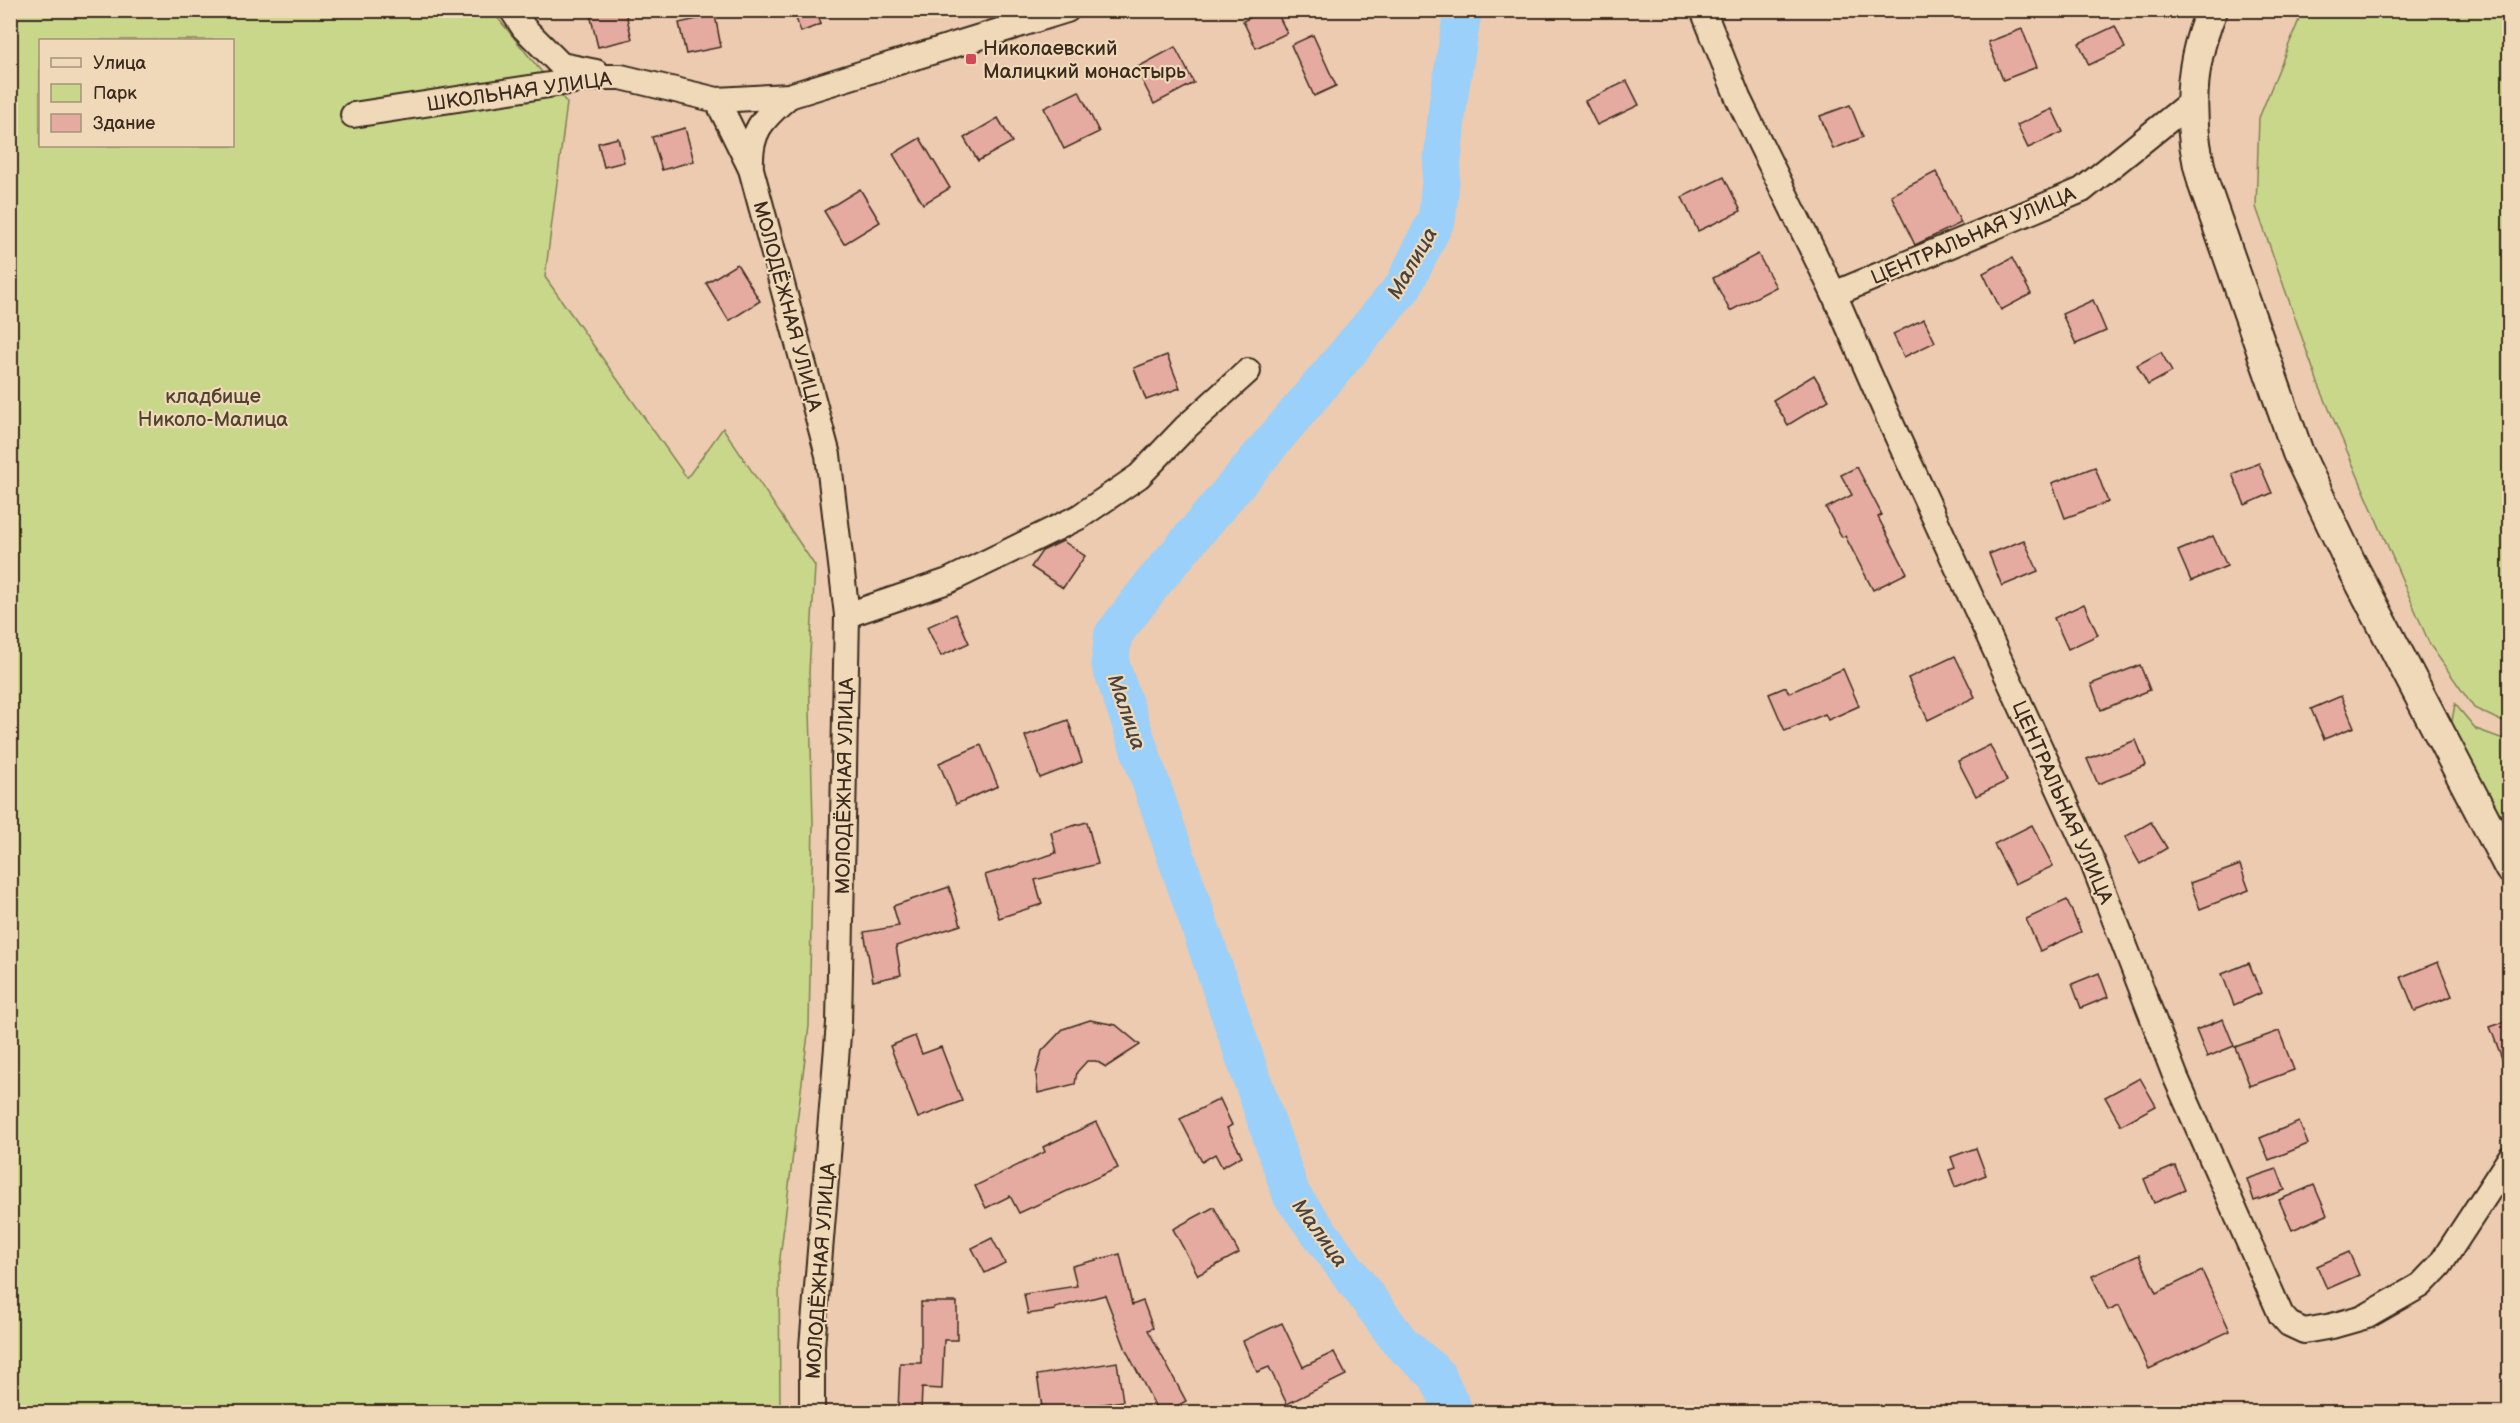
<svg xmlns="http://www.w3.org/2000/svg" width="2520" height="1423" viewBox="0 0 2520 1423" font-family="'Balsamiq Sans',sans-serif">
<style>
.green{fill:#c9d78b;stroke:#828054;stroke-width:1.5;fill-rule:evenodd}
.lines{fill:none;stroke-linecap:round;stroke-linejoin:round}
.river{stroke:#9ad0f9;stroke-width:38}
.building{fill:#e5aba1;stroke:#3b2a1e;stroke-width:1.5}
.minor-casing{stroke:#3b2a1e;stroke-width:28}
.tertiary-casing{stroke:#3b2a1e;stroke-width:34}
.minor{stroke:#efd9b8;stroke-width:24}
.tertiary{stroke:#efd9b8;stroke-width:30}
.poi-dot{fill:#d1495b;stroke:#efd9b8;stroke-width:2}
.labels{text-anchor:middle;stroke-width:4.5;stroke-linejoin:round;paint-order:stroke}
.poi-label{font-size:20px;fill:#3b2a1e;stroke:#efd9b8;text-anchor:start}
.street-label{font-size:20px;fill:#3b2a1e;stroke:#efd9b8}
.park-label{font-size:20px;fill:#50442e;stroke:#efd9b8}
.water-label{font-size:21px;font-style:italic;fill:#49433f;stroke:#efd9b8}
</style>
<rect width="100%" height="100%" fill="#eccbb1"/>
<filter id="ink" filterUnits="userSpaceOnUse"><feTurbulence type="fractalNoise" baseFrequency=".0167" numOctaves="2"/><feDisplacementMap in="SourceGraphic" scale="12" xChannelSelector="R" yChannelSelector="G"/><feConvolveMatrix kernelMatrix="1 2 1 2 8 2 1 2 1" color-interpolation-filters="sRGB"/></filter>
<g filter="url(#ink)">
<g class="green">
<path d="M 2303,10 L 2509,11 L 2509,725 L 2474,708 L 2430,645 L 2318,383 L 2256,207 L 2259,118 Z"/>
<path d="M 10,11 L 492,11 L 567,103 L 545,277 L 687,478 L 723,428 L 815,566 L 809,672 L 813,822 L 809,1026 L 779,1266 L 780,1412 L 11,1412 ZM 40,40 L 232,40 L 232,146 L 40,146 Z"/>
<path d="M 2455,704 L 2476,729 L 2509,741 L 2509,831 L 2451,726 Z"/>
</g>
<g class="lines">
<path class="river" d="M 1454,1412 L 1437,1375 L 1401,1343 L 1292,1196 L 1110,663 L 1113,635 L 1154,582 L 1403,287 L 1437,218 L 1448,102 L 1463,10"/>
</g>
<g class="building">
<path d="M 589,10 L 625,10 L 632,39 L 598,47 Z"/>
<path d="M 793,10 L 816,10 L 821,24 L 801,32 Z"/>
<path d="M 1266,10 L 1276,10 L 1287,33 L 1256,48 L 1243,21 Z"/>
<path d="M 715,15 L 721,47 L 686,54 L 679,23 Z"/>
<path d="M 2115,26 L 2125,48 L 2089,65 L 2079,43 Z"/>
<path d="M 2022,29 L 2037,67 L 2003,80 L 1988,42 Z"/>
<path d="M 1313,35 L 1336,86 L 1314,96 L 1291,45 Z"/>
<path d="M 1175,47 L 1194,83 L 1154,104 L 1136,68 Z"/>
<path d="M 1627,81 L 1639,105 L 1597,125 L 1585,101 Z"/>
<path d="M 1079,91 L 1099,132 L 1064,149 L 1044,108 Z"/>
<path d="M 1850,105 L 1863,137 L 1833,149 L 1820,116 Z"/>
<path d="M 2052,109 L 2063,132 L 2028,148 L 2017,125 Z"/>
<path d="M 998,118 L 1012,142 L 978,161 L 964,138 Z"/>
<path d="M 685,128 L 694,161 L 662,170 L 652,137 Z"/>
<path d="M 618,138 L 624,162 L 604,167 L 598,143 Z"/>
<path d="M 920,138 L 950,188 L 923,204 L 893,154 Z"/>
<path d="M 1936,172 L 1961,223 L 1915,245 L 1891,195 Z"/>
<path d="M 1724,177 L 1741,211 L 1698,231 L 1682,197 Z"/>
<path d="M 860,189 L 880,222 L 844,244 L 824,211 Z"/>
<path d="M 1758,254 L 1776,287 L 1730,311 L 1713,278 Z"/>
<path d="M 2012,258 L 2031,294 L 2001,310 L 1983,273 Z"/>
<path d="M 737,264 L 760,301 L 729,321 L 706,283 Z"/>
<path d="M 2093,300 L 2106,331 L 2076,344 L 2062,314 Z"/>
<path d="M 1924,319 L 1935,342 L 1904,357 L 1893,334 Z"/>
<path d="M 2161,352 L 2172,372 L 2148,385 L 2137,365 Z"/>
<path d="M 1167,355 L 1180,388 L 1146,400 L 1134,368 Z"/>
<path d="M 1814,375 L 1829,400 L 1788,425 L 1773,400 Z"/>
<path d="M 2259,463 L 2272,493 L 2245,505 L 2232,474 Z"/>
<path d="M 1857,467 L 1882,515 L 1878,517 L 1907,573 L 1873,590 L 1845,536 L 1842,537 L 1826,508 L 1852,495 L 1841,475 Z"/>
<path d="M 2095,467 L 2108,502 L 2065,518 L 2052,483 Z"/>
<path d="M 2213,536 L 2227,566 L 2191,581 L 2178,551 Z"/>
<path d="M 2024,540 L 2038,571 L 2002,586 L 1989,554 Z"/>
<path d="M 1063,541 L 1085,556 L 1063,588 L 1031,567 L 1042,551 Z"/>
<path d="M 2084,604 L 2098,635 L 2068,649 L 2054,618 Z"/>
<path d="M 956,614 L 969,643 L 941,656 L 927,627 Z"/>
<path d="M 1955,656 L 1975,697 L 1928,720 L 1908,678 Z"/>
<path d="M 2140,665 L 2150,690 L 2101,710 L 2091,684 Z"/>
<path d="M 1843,669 L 1859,706 L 1828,720 L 1825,714 L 1785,731 L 1769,694 L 1786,687 L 1789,693 Z"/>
<path d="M 2341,696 L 2354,727 L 2324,739 L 2311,709 Z"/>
<path d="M 1068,720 L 1082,762 L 1040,778 L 1025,736 Z"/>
<path d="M 2136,740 L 2146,765 L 2098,784 L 2087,759 Z"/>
<path d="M 981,745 L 998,786 L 956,804 L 939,763 Z"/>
<path d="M 1990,745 L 2007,781 L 1976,796 L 1958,761 Z"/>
<path d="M 1087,822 L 1098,864 L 1035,880 L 1042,904 L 999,918 L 985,875 L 1056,853 L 1051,832 Z"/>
<path d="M 2151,822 L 2167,848 L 2140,864 L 2125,837 Z"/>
<path d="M 2032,825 L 2053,866 L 2015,884 L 1994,844 Z"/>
<path d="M 2240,865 L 2249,890 L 2200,909 L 2190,883 Z"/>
<path d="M 949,887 L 961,925 L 896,946 L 901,975 L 873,981 L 864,932 L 899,926 L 893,906 Z"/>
<path d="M 2067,900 L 2081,932 L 2040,951 L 2026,919 Z"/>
<path d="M 2438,962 L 2452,996 L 2415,1011 L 2401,977 Z"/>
<path d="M 2249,963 L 2261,993 L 2234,1005 L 2222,974 Z"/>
<path d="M 2099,973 L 2108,997 L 2081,1008 L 2072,984 Z"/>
<path d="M 2223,1019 L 2234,1046 L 2207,1057 L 2196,1030 Z"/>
<path d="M 1090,1020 L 1116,1025 L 1140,1045 L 1106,1067 L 1096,1061 L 1087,1061 L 1077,1072 L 1075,1084 L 1038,1093 L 1036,1073 L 1042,1051 L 1063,1029 Z"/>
<path d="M 2510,1020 L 2510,1074 L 2508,1074 L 2490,1027 Z"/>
<path d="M 2279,1031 L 2294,1070 L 2250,1086 L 2235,1047 Z"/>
<path d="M 915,1036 L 922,1054 L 941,1047 L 962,1101 L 918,1118 L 890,1046 Z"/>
<path d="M 2140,1078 L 2156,1106 L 2121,1125 L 2105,1097 Z"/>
<path d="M 1220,1099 L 1232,1125 L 1227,1128 L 1242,1156 L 1222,1167 L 1215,1154 L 1202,1162 L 1180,1119 Z"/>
<path d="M 1096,1122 L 1118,1168 L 1019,1213 L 1010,1196 L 986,1208 L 975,1186 L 1045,1152 L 1043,1147 Z"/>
<path d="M 2299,1122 L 2308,1144 L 2269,1160 L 2260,1138 Z"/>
<path d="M 1976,1148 L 1986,1175 L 1955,1187 L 1949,1170 L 1955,1168 L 1951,1157 Z"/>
<path d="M 2175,1166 L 2185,1190 L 2154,1203 L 2144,1179 Z"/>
<path d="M 2277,1169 L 2285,1190 L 2254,1201 L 2247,1179 Z"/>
<path d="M 2314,1185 L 2327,1215 L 2292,1230 L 2279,1200 Z"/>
<path d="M 1214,1207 L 1239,1253 L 1198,1275 L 1173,1229 Z"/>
<path d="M 992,1238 L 1005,1263 L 985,1273 L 972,1248 Z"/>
<path d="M 2349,1252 L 2359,1275 L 2327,1289 L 2317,1266 Z"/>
<path d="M 1120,1254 L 1132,1305 L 1143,1301 L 1153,1328 L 1148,1330 L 1186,1401 L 1165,1413 L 1159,1413 L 1126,1350 L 1105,1295 L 1055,1308 L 1055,1310 L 1028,1314 L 1024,1294 L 1077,1286 L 1072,1266 Z"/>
<path d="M 2139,1255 L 2156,1293 L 2202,1271 L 2230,1331 L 2149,1369 L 2119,1305 L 2108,1310 L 2092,1276 Z"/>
<path d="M 921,1302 L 957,1302 L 957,1340 L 944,1340 L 942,1389 L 922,1388 L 921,1412 L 898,1412 L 900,1363 L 921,1363 Z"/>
<path d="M 1282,1323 L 1303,1367 L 1334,1352 L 1346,1375 L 1287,1404 L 1269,1367 L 1257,1372 L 1243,1341 Z"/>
<path d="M 1117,1362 L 1123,1401 L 1043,1413 L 1037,1375 Z"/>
</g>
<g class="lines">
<g class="minor-casing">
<g id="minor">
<path d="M 512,10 L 524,28 L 561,65 L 596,72"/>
<path d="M 1703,10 L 1738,98 L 1834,294 L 1885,410 L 2092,861 L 2176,1078 L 2281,1315 L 2289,1324 L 2304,1331 L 2332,1326 L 2367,1316 L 2421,1285 L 2440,1265 L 2510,1158"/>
<path d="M 789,96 C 762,119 749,132 751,169 L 828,455 L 847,615 L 839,1023 L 812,1347 L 812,1412"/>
<path d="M 717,100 L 750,167"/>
<path d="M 353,115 L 601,77 L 621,77 L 717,100 L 789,96 L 1067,10"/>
<path d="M 1834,294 L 2082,190 L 2191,102"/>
<path d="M 847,615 L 948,581 L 1079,517 L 1139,476 L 1185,428 L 1248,371"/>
</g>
</g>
<g class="tertiary-casing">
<path id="tertiary" d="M 2212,10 C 2187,68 2187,126 2204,185 L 2298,453 L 2350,562 L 2510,868"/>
</g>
<use href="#minor" class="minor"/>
<use href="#tertiary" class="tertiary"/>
</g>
</g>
<rect class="poi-dot" x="965" y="53" width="12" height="12" rx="3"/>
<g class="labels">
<g class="poi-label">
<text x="983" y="55">Николаевский<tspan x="983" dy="23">Малицкий монастырь</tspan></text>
</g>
<g class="street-label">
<text transform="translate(519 91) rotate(-8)" y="7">ШКОЛЬНАЯ УЛИЦА</text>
<text transform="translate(1973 235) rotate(-23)" y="7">ЦЕНТРАЛЬНАЯ УЛИЦА</text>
<text transform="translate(788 306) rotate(75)" y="7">МОЛОДЁЖНАЯ УЛИЦА</text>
<text transform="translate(844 786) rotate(-89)" y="7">МОЛОДЁЖНАЯ УЛИЦА</text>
<text transform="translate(2063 802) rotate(66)" y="7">ЦЕНТРАЛЬНАЯ УЛИЦА</text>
<text transform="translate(820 1271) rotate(-86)" y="7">МОЛОДЁЖНАЯ УЛИЦА</text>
</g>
<g class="park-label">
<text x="213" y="403">кладбище<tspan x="213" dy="23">Николо-Малица</tspan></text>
</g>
<g class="water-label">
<text transform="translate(1412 263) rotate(-60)" y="7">Малица</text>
<text transform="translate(1127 712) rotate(71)" y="7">Малица</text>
<text transform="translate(1320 1233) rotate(54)" y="7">Малица</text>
</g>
</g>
<rect width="2520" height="1423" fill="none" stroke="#efd9b8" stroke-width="36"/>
<rect x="18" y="18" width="2484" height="1387" fill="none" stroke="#3b2a1e" stroke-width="2" filter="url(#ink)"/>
<rect x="39" y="39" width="195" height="108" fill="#efd9b8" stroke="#a7937a" stroke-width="1.5"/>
<rect x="51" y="58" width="30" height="9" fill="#efd9b8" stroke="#a7937a" stroke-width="1.5"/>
<text x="93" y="69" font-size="18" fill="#3b2a1e">Улица</text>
<rect x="51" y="84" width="30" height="18" fill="#c9d78b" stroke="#a7937a" stroke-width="1.5"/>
<text x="93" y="99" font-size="18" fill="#3b2a1e">Парк</text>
<rect x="51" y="114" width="30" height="18" fill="#e5aba1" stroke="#a7937a" stroke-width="1.5"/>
<text x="93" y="129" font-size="18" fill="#3b2a1e">Здание</text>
</svg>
